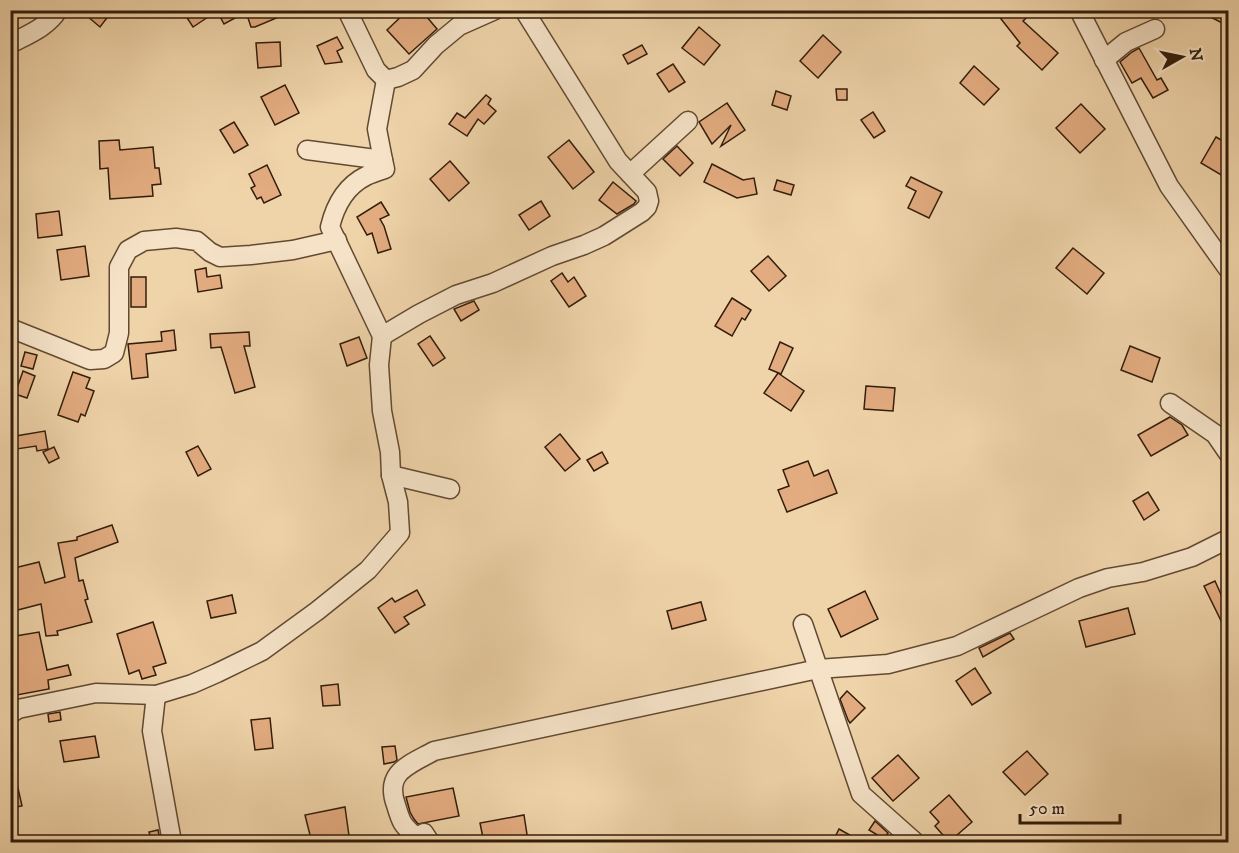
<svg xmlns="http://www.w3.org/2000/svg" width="1239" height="853" viewBox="0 0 1239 853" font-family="'IM FELL DW Pica',serif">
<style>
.building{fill:#e3ac80;stroke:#331d0b;stroke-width:1.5}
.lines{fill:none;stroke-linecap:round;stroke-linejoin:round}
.minor-casing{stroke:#624a32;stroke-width:21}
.minor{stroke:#f5e2c7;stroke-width:18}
</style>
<rect width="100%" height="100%" fill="#efd3a9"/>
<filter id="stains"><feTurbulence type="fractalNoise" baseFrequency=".00333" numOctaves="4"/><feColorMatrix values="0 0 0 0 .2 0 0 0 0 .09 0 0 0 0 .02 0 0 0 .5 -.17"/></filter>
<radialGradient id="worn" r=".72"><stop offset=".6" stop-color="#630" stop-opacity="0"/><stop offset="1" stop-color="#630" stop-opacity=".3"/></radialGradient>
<g class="building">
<path d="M 80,10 L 113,10 L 100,27 Z"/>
<path d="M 182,10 L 293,10 L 293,11 L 255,27 L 251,27 L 246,12 L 224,24 L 217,11 L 193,27 Z"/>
<path d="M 408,10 L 421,10 L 437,29 L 409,54 L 387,30 Z"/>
<path d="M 994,10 L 1035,10 L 1023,21 L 1058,53 L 1042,70 L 1017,46 L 1020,43 Z"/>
<path d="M 1197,10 L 1228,10 L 1228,26 Z"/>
<path d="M 699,27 L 720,45 L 704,65 L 682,48 Z"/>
<path d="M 823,35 L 841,52 L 818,78 L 800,61 Z"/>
<path d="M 337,37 L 343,48 L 337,51 L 342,62 L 325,64 L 317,46 Z"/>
<path d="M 280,42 L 281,66 L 258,68 L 256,43 Z"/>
<path d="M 642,45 L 647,54 L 628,64 L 623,55 Z"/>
<path d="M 1139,48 L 1157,80 L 1161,78 L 1168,90 L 1153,98 L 1141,78 L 1132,83 L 1120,62 L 1132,52 Z"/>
<path d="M 673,64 L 685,82 L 669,92 L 657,74 Z"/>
<path d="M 974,66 L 999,89 L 984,105 L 960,83 Z"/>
<path d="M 285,85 L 299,113 L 275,125 L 261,97 Z"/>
<path d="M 836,89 L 847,89 L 847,100 L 837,100 Z"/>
<path d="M 776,91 L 791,96 L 787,110 L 772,105 Z"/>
<path d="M 486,95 L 491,99 L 488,104 L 496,111 L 484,124 L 478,119 L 467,136 L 449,124 L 457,113 L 465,118 Z"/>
<path d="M 727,103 L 745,130 L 721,146 L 731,125 L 712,144 L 699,122 Z"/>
<path d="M 1081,104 L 1105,129 L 1080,153 L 1056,128 Z"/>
<path d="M 873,112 L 885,131 L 874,138 L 861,120 Z"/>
<path d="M 234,122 L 248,145 L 234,153 L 220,130 Z"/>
<path d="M 1216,137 L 1228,144 L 1228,179 L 1201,163 Z"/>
<path d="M 119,140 L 120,150 L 153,147 L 155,168 L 159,168 L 161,184 L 152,185 L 153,196 L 110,199 L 108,168 L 100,169 L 99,141 Z"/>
<path d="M 569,140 L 594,172 L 573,189 L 548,157 Z"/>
<path d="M 677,146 L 693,163 L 680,176 L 663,159 Z"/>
<path d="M 450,161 L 469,183 L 449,201 L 430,179 Z"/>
<path d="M 712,164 L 743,180 L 754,178 L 757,194 L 737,198 L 704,182 Z"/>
<path d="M 267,165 L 281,195 L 264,203 L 261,197 L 257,199 L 251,188 L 255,186 L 249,174 Z"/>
<path d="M 911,177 L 942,192 L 929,218 L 908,208 L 916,191 L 906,186 Z"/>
<path d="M 777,180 L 794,185 L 791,195 L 774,190 Z"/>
<path d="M 613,182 L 636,201 L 634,204 L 617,214 L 599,200 Z"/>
<path d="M 541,201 L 550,216 L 529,230 L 519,215 Z"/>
<path d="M 381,202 L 389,215 L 380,219 L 384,226 L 391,249 L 378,253 L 372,233 L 367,235 L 357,217 Z"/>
<path d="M 59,211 L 62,235 L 38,238 L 36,214 Z"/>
<path d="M 85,246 L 89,276 L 61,280 L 57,250 Z"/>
<path d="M 1073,248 L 1104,273 L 1087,294 L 1056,268 Z"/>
<path d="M 768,256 L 786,276 L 769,291 L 751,271 Z"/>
<path d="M 206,268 L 207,277 L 220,275 L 222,288 L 198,292 L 195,270 Z"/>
<path d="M 562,273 L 568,282 L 574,277 L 586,296 L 569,307 L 551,281 Z"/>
<rect x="131" y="277" width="15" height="30"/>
<path d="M 732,298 L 751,310 L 745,320 L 742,318 L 732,336 L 715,326 Z"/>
<path d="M 474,301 L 479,310 L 461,321 L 454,309 Z"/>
<path d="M 174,330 L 176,350 L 146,354 L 148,377 L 132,379 L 128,344 L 162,341 L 161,332 Z"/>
<path d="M 249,332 L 250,346 L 244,346 L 255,387 L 235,393 L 221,347 L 211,348 L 210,334 Z"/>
<path d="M 430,336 L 445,358 L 433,366 L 418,344 Z"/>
<path d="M 359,337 L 367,358 L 347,366 L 340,344 Z"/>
<path d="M 780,342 L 793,348 L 781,374 L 769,369 Z"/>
<path d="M 1130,346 L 1160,358 L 1152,382 L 1121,370 Z"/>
<path d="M 25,352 L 37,355 L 33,369 L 21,366 Z"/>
<path d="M 23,371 L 35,376 L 27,398 L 15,394 Z"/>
<path d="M 73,372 L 90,378 L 86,388 L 94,391 L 85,416 L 81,414 L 78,422 L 58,415 Z"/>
<path d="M 778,373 L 804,391 L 791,411 L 764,393 Z"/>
<path d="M 866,386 L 895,388 L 893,411 L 864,409 Z"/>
<path d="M 1170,417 L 1182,425 L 1188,435 L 1151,456 L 1138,435 Z"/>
<path d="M 45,431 L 48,449 L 37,451 L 36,446 L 10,450 L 10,437 Z"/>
<path d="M 560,434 L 580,459 L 565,471 L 545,447 Z"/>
<path d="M 198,446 L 211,469 L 198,476 L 186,452 Z"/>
<path d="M 54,447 L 59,458 L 49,463 L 43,452 Z"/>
<path d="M 602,452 L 608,463 L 594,471 L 587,460 Z"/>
<path d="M 808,461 L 814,476 L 828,470 L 837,493 L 787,512 L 778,490 L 789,486 L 783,470 Z"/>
<path d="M 1148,492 L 1159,510 L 1144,520 L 1133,501 Z"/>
<path d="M 112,525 L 118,542 L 75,558 L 79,581 L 83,580 L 88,599 L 85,600 L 92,622 L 57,631 L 58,635 L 46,636 L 41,604 L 10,612 L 10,569 L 39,562 L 45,583 L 65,577 L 58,543 L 77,540 L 77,537 Z"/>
<path d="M 1215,581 L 1228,610 L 1228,635 L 1204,586 Z"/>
<path d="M 417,590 L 425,605 L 404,617 L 409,624 L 395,633 L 378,608 L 392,598 L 395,602 Z"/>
<path d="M 865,591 L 878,619 L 841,637 L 828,609 Z"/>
<path d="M 232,595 L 236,613 L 211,618 L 207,601 Z"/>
<path d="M 701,602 L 706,620 L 672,629 L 667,611 Z"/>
<path d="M 1128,608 L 1135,634 L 1086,647 L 1079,621 Z"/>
<path d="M 153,622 L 166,663 L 153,667 L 156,675 L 142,679 L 139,670 L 129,674 L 117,634 Z"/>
<path d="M 39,632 L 47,670 L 68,665 L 71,675 L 48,680 L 49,689 L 17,695 L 10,662 L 10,637 Z"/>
<path d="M 1010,633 L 1014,639 L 983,657 L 979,648 Z"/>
<path d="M 975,668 L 991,693 L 972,705 L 956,681 Z"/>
<path d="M 338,684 L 340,705 L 323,706 L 321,686 Z"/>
<path d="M 847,691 L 865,708 L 850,723 L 848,720 L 840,699 Z"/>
<path d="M 60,712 L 61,720 L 49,722 L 48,714 Z"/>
<path d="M 270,718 L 273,748 L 255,750 L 251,720 Z"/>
<path d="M 95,736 L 99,757 L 64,762 L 60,741 Z"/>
<path d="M 395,746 L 397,760 L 394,762 L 384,764 L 382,747 Z"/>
<path d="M 1027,751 L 1048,774 L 1025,795 L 1003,772 Z"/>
<path d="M 898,755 L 919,778 L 893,801 L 872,778 Z"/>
<path d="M 15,775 L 22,806 L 10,808 L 10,776 Z"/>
<path d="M 453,788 L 459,816 L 418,824 L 414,819 L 410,812 L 406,797 Z"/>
<path d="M 949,795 L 972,822 L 949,842 L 935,826 L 939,822 L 930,812 Z"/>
<path d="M 345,807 L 350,843 L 312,843 L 305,815 Z"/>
<path d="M 524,815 L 528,841 L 518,843 L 484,843 L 480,823 Z"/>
<path d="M 875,821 L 888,833 L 884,839 L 869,830 Z"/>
<path d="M 839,829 L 864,843 L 832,843 Z"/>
<path d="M 158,830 L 160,840 L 152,843 L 149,832 Z"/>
</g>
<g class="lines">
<g class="minor-casing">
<g id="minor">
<path d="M 347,10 L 376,70 L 386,80 L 398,77 L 413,70 L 436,45 L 459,26 L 495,10"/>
<path d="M 1079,10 L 1169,186 L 1228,269"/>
<path d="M 10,44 C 27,35 48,27 58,10"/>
<path d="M 1104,60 L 1126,42 L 1155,29"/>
<path d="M 383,160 L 377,129 L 386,80"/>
<path d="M 630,174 L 688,121"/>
<path d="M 10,328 L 90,360 L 104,359 L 114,353 L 119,333 L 119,267 L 128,250 L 144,241 L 176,238 L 197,241 L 210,252 L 220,257 L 251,255 L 293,250 L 337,240"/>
<path d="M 382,336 L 419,314 L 456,295 L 493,283 L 552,256 L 584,245 L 604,236 L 642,212 L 647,207 L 649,201 L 647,192 L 618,161 L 524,10"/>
<path d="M 1170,403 L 1215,434 L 1228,453"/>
<path d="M 391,475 L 450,489"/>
<path d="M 803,624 L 861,794 L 915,842"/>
<path d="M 156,695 L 152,731 L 172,842"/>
<path d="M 10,714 L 18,709 L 96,693 L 156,695 L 192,684 L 217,673 L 262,651 L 317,611 L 368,570 L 400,533 L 398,502 L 391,475 L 390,452 L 382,411 L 379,365 L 382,336 L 330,227 C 335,206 346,186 366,176 C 372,173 379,171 385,169 L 383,160 L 307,150"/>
<path d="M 430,842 L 424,833 L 416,837 C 402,825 401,822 396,805 C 384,772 409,765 434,751 L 818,669 L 888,664 L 957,646 L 1079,588 L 1108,578 L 1143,572 L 1192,557 L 1228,539"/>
</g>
</g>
<use href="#minor" class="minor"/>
</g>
<rect width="1239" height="853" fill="none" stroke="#efd3a9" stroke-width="36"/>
<rect x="12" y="12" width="1215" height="829" fill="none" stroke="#331d0b" stroke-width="3"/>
<rect x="18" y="18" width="1203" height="817" fill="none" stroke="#331d0b" stroke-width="1.5"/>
<g transform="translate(1182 57) rotate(81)" stroke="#f5e2c7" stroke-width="4.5" paint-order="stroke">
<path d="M0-4.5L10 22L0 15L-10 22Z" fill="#331d0b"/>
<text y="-9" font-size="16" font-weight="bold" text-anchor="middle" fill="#331d0b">N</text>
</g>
<path d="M1020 814v9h100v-9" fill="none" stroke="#331d0b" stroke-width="3"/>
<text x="1029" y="814" font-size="18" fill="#331d0b" stroke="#f5e2c7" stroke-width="4.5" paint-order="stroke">50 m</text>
<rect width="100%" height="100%" filter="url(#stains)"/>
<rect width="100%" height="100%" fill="url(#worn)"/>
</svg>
